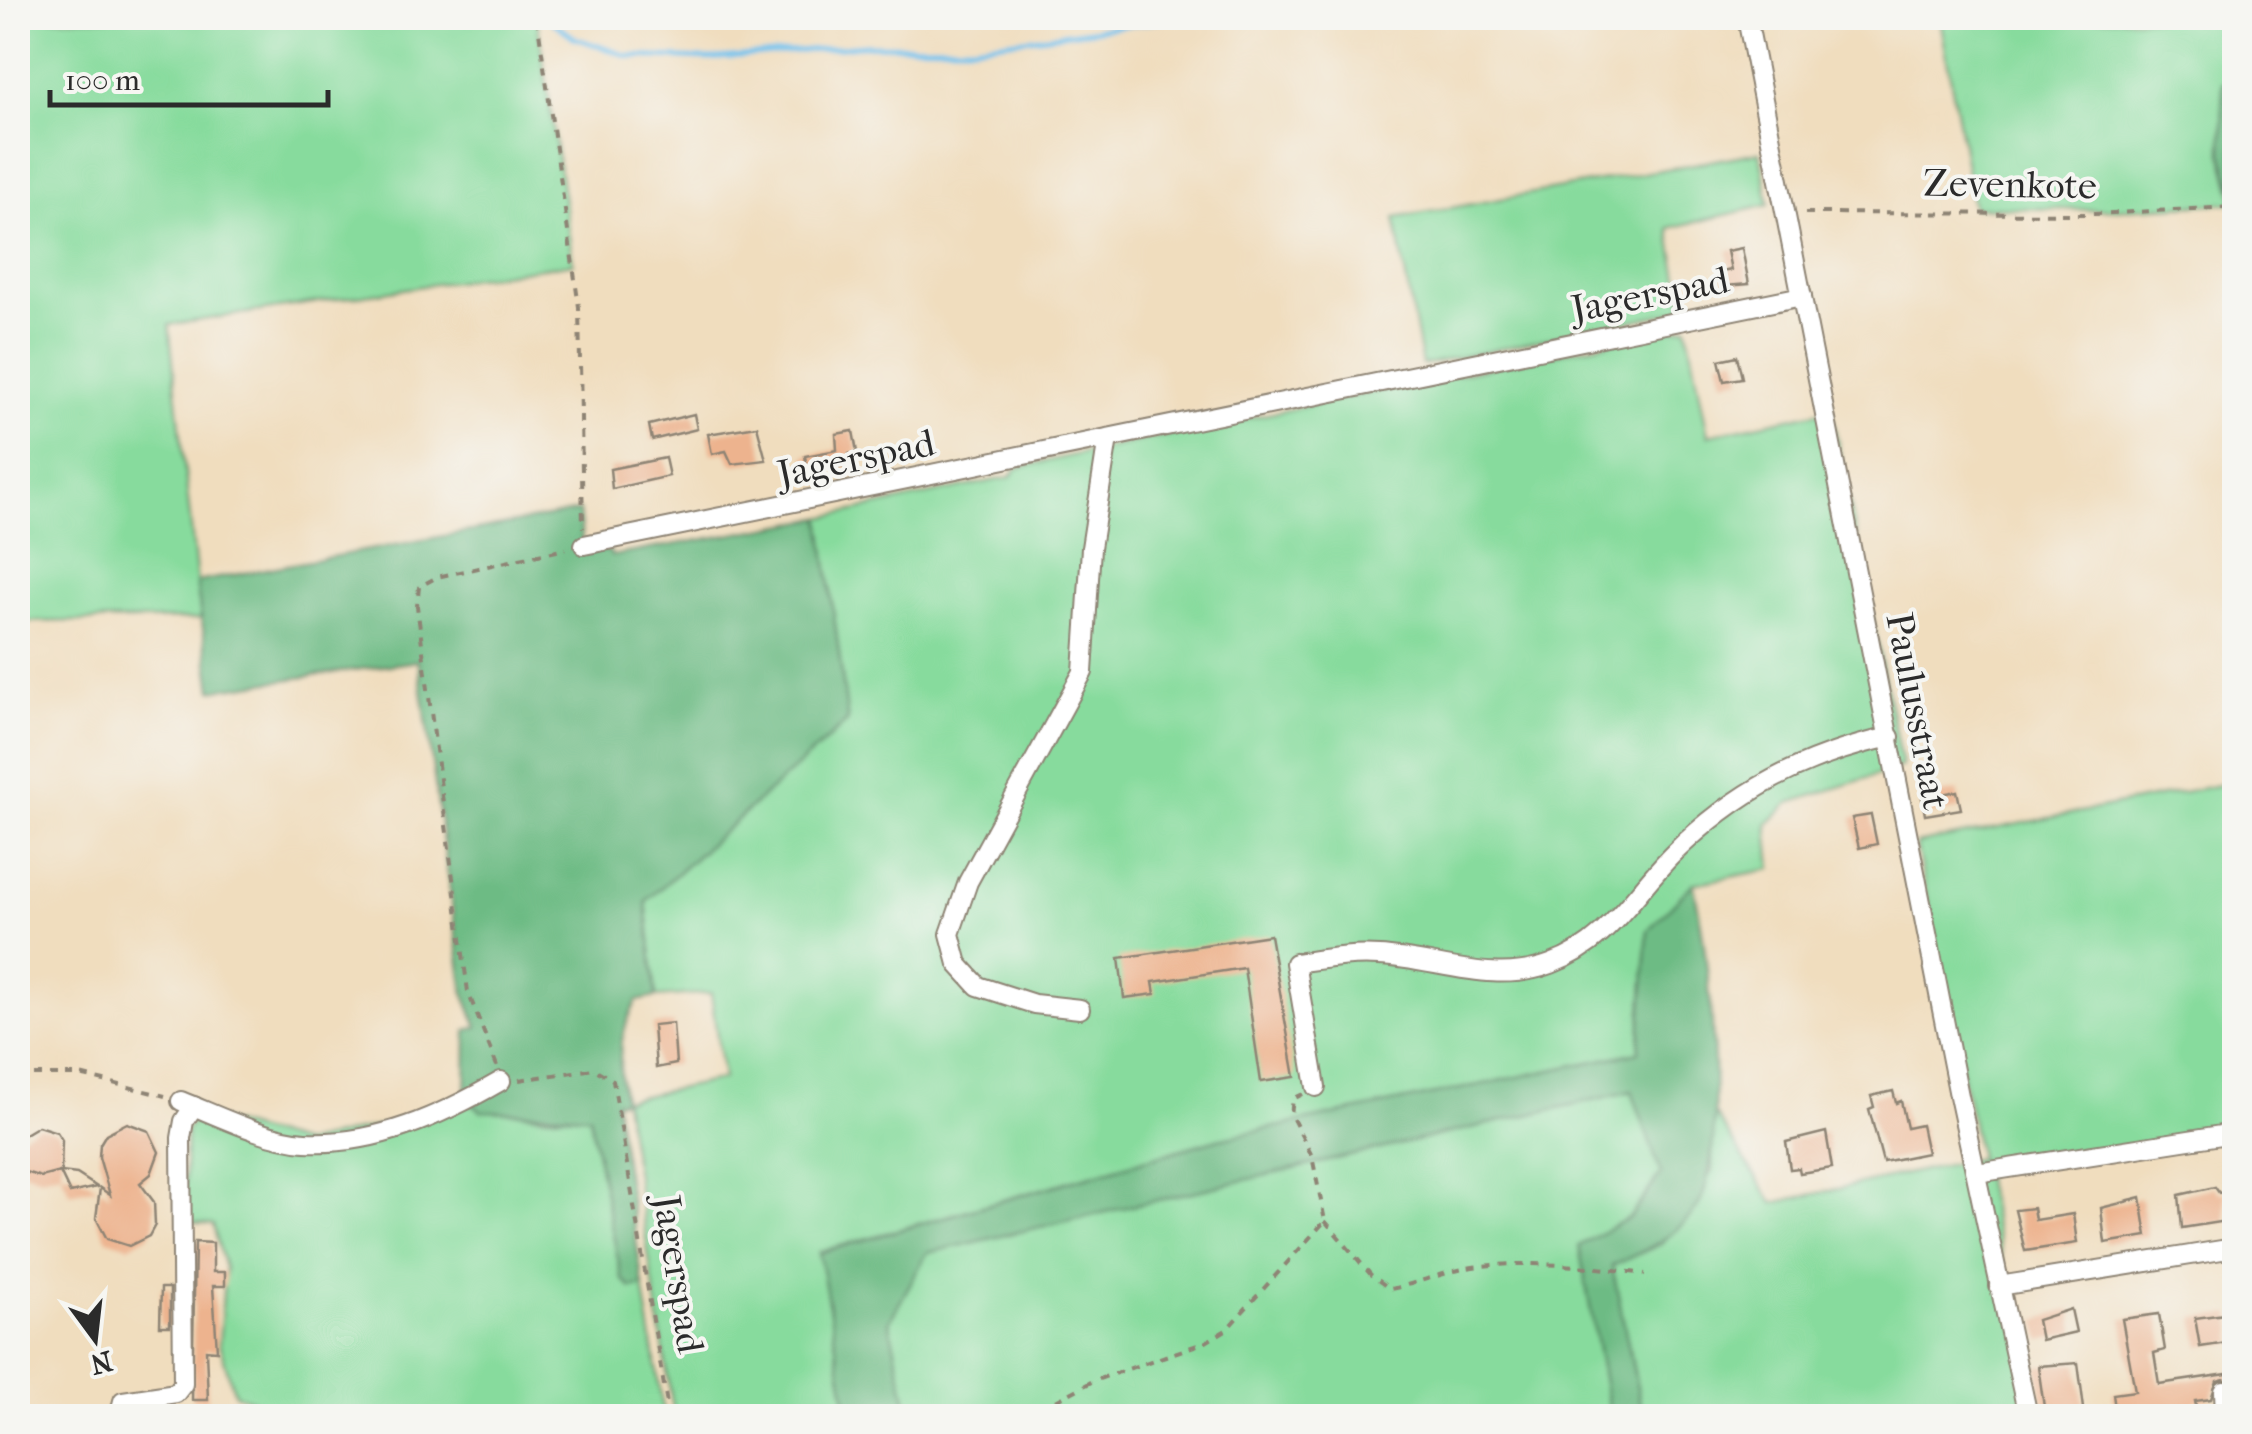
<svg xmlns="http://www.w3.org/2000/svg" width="2252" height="1434" viewBox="0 0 2252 1434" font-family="'IM FELL French Canon',serif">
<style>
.green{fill:#87db9d;stroke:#598364;stroke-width:2.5}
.forest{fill:#6dbb84;stroke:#4c7358;stroke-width:2.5}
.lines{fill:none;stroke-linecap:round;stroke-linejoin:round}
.stream{stroke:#70c0eb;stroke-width:5}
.building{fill:#edb38e}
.minor-casing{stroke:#8e8474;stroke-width:22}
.path{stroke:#8e8474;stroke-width:4;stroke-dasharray:8 8;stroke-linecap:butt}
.minor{stroke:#fff;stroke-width:18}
.labels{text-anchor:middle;stroke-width:8;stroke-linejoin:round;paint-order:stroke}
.street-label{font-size:38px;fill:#2b2b2b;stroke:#f6f6f2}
</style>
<rect width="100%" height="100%" fill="#f6f6f2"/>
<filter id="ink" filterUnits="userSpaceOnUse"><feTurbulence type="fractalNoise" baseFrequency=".01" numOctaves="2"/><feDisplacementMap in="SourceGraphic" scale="20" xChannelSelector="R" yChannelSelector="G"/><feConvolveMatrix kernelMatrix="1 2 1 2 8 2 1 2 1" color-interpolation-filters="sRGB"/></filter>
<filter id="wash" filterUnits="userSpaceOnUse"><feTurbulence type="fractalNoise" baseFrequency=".0048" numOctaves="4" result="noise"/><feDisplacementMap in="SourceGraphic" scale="40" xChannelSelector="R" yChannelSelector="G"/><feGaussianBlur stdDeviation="2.25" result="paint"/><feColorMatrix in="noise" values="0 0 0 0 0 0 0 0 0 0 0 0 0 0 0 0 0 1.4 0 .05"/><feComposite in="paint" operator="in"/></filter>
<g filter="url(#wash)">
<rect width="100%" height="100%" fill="#f0ddbe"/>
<g class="green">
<path d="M 18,18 L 537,18 L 573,263 L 169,325 L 201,619 L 18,622 Z"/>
<path d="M 1940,18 L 2234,18 L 2234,76 L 2223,84 L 2222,154 L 2234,203 L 2095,210 L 1973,207 Z"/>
<path d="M 1760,152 L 1769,205 L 1669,228 L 1684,310 L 1422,365 L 1395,218 Z"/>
<path d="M 1687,326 L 1708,435 L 1831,409 L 1902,767 L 1789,803 L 1768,824 L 1772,869 L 1693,884 L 1648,930 L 1639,1052 L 1218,1139 L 819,1252 L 849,1416 L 674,1416 L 624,1100 L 723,1079 L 711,993 L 656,997 L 646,901 L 848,721 L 821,518 L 1010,477 L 1017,468 L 1096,450 Z"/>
<path d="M 2234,782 L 2234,1129 L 1983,1171 L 2035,1416 L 1643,1416 L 1612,1266 L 1661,1244 L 1712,1171 L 1713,1111 L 1773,1203 L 1979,1158 L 1916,844 Z"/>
<path d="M 1632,1091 L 1661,1173 L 1630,1217 L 1579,1246 L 1610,1416 L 910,1416 L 889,1322 L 927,1253 Z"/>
<path d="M 470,1104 L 543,1116 L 589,1115 L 622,1278 L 631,1287 L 643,1285 L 664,1416 L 270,1416 L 268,1406 L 235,1394 L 219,1344 L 225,1268 L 213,1225 L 184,1221 L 186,1130 L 199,1114 L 303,1144 Z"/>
</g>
<g class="forest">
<path d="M 2234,76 L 2234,191 L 2222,154 L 2223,83 Z"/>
<path d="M 579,511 L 583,550 L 610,551 L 611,556 L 821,518 L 848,721 L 646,901 L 656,997 L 637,1001 C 618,1034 617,1063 624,1100 L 615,1102 L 643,1285 L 631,1288 L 622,1279 L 589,1115 L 481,1111 L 466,1097 L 467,1030 L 478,1027 L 464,993 L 418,661 L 212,690 L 196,582 Z"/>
<path d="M 1693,884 C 1709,944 1732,1165 1694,1212 C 1671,1240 1644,1251 1612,1266 L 1643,1416 L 1610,1416 L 1579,1246 L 1630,1217 L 1661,1174 L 1632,1091 L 927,1253 L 889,1322 L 910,1416 L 849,1416 L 819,1253 L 1218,1139 L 1639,1052 L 1648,930 Z"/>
</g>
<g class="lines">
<path class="stream" d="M 549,19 L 575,38 L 628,56 L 708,59 L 864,45 L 972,46 L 1179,18"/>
</g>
<g id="blocks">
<g class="building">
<path d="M 1742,248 L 1749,284 L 1725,286 L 1722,272 L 1731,270 L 1727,251 Z"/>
<path d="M 1737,356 L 1742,378 L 1724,381 L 1719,360 Z"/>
<path d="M 694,414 L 697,429 L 652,440 L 649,425 Z"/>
<path d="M 757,426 L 766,460 L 732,464 L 726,451 L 712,454 L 708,434 Z"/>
<path d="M 853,431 L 857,452 L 849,454 L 851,466 L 808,471 L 805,456 L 837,450 L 836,434 Z"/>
<path d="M 665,458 L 669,476 L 612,489 L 610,469 Z"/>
<path d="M 1957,791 L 1961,809 L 1925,815 L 1922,798 Z"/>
<path d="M 1871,815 L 1877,844 L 1859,848 L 1852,818 Z"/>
<path d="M 1270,935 L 1295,1077 L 1261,1082 L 1244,968 L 1153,982 L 1155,994 L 1124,998 L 1119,958 Z"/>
<path d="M 673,1023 L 676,1064 L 656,1068 L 653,1025 Z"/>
<path d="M 1893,1091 L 1896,1103 L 1901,1101 L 1907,1128 L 1921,1125 L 1927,1153 L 1883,1162 L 1869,1109 L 1874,1107 L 1871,1096 Z"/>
<path d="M 127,1123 L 149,1131 L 159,1152 L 151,1174 L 140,1183 L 154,1202 L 155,1225 L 149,1236 L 129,1246 L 107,1239 L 96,1218 L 100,1188 L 110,1195 L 99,1157 L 100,1144 L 106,1134 Z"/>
<path d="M 38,1126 L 57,1132 L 62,1140 L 61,1172 L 77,1174 L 97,1187 L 70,1193 L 60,1172 L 41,1177 L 22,1171 L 18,1165 L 18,1138 Z"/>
<path d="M 1826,1132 L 1832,1168 L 1800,1173 L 1799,1168 L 1790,1169 L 1786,1142 Z"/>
<path d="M 2215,1187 L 2219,1193 L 2225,1192 L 2226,1221 L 2182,1228 L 2179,1195 Z"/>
<path d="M 2141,1198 L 2147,1236 L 2105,1243 L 2101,1208 Z"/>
<path d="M 2033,1208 L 2035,1220 L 2073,1214 L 2077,1243 L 2025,1251 L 2015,1210 Z"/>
<path d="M 195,1242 L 213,1243 L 213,1272 L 225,1272 L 225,1286 L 213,1286 L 217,1351 L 206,1350 L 208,1400 L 192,1400 Z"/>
<path d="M 161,1288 L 170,1288 L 170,1326 L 160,1326 Z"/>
<path d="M 2071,1309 L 2076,1332 L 2041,1340 L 2037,1320 Z"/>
<path d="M 2232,1313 L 2234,1342 L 2200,1347 L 2195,1318 Z"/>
<path d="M 2159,1314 L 2165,1350 L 2154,1353 L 2159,1384 L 2234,1373 L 2234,1384 L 2224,1379 L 2217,1381 L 2211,1399 L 2195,1401 L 2197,1412 L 2116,1416 L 2113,1394 L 2135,1391 L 2122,1319 Z"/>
<path d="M 2078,1363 L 2085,1416 L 2051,1416 L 2044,1407 L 2038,1366 Z"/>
</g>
</g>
</g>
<g filter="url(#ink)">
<use href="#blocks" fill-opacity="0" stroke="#8e8474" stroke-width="2.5"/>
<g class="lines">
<g class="minor-casing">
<g id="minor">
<path d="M 1747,18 L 1959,1096 L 2028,1416"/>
<path d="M 584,545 L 1802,296"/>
<path d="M 1080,1009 L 1034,1004 L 978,986 L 958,964 L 950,934 L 968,882 L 1083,672 L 1091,548 L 1108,438"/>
<path d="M 1316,1087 L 1295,963 C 1323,959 1350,954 1379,956 C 1437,959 1493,986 1551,964 C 1609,943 1632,895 1673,854 C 1736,791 1804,756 1890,737"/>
<path d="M 181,1101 C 219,1116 264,1139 305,1142 C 375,1146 442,1115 501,1081"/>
<path d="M 1977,1173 L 2234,1133"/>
<path d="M 1999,1286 L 2234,1248"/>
<path d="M 2224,1391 L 2225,1416"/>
<path d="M 119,1416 L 123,1401 L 176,1393 L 183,1384 L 181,1138 L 184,1121 L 194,1106"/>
</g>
</g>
<g class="path">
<path d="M 537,18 L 579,307 L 583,528"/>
<path d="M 1805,213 L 2094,214 L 2234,207"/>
<path d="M 497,1066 L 468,992 L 417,606 L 419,587 L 437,577 L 566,549"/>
<path d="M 18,1075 L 80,1075 L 165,1096"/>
<path d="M 519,1080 L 594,1069 L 613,1080 L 669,1416"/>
<path d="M 1325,1221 L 1371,1275 L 1390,1289 C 1420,1283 1451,1269 1481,1266 C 1537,1261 1589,1266 1645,1274"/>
<path d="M 1028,1416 L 1093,1381 L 1206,1342 L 1226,1330 L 1325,1221 L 1312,1156 L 1291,1115 L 1293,1099 L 1303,1094"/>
</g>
<use href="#minor" class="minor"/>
</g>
</g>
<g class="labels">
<g class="street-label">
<text transform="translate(2010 184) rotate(1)" y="13">Zevenkote</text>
<text transform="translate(1650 294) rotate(-11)" y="13">Jagerspad</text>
<text transform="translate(856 458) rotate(-12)" y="13">Jagerspad</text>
<text transform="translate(1918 711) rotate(79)" y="13">Paulusstraat</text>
<text transform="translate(679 1274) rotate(81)" y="13">Jagerspad</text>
</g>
</g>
<rect width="2252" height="1434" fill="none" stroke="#f6f6f2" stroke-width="60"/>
<g transform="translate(95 1339) rotate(165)" stroke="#f6f6f2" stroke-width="8" paint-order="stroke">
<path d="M0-8L18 38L0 25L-18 38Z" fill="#2b2b2b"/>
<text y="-15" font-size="28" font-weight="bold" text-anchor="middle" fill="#2b2b2b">N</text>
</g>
<path d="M50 90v15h278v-15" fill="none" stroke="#2b2b2b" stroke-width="5"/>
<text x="65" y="90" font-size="30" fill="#2b2b2b" stroke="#f6f6f2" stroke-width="8" paint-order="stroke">100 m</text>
</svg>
